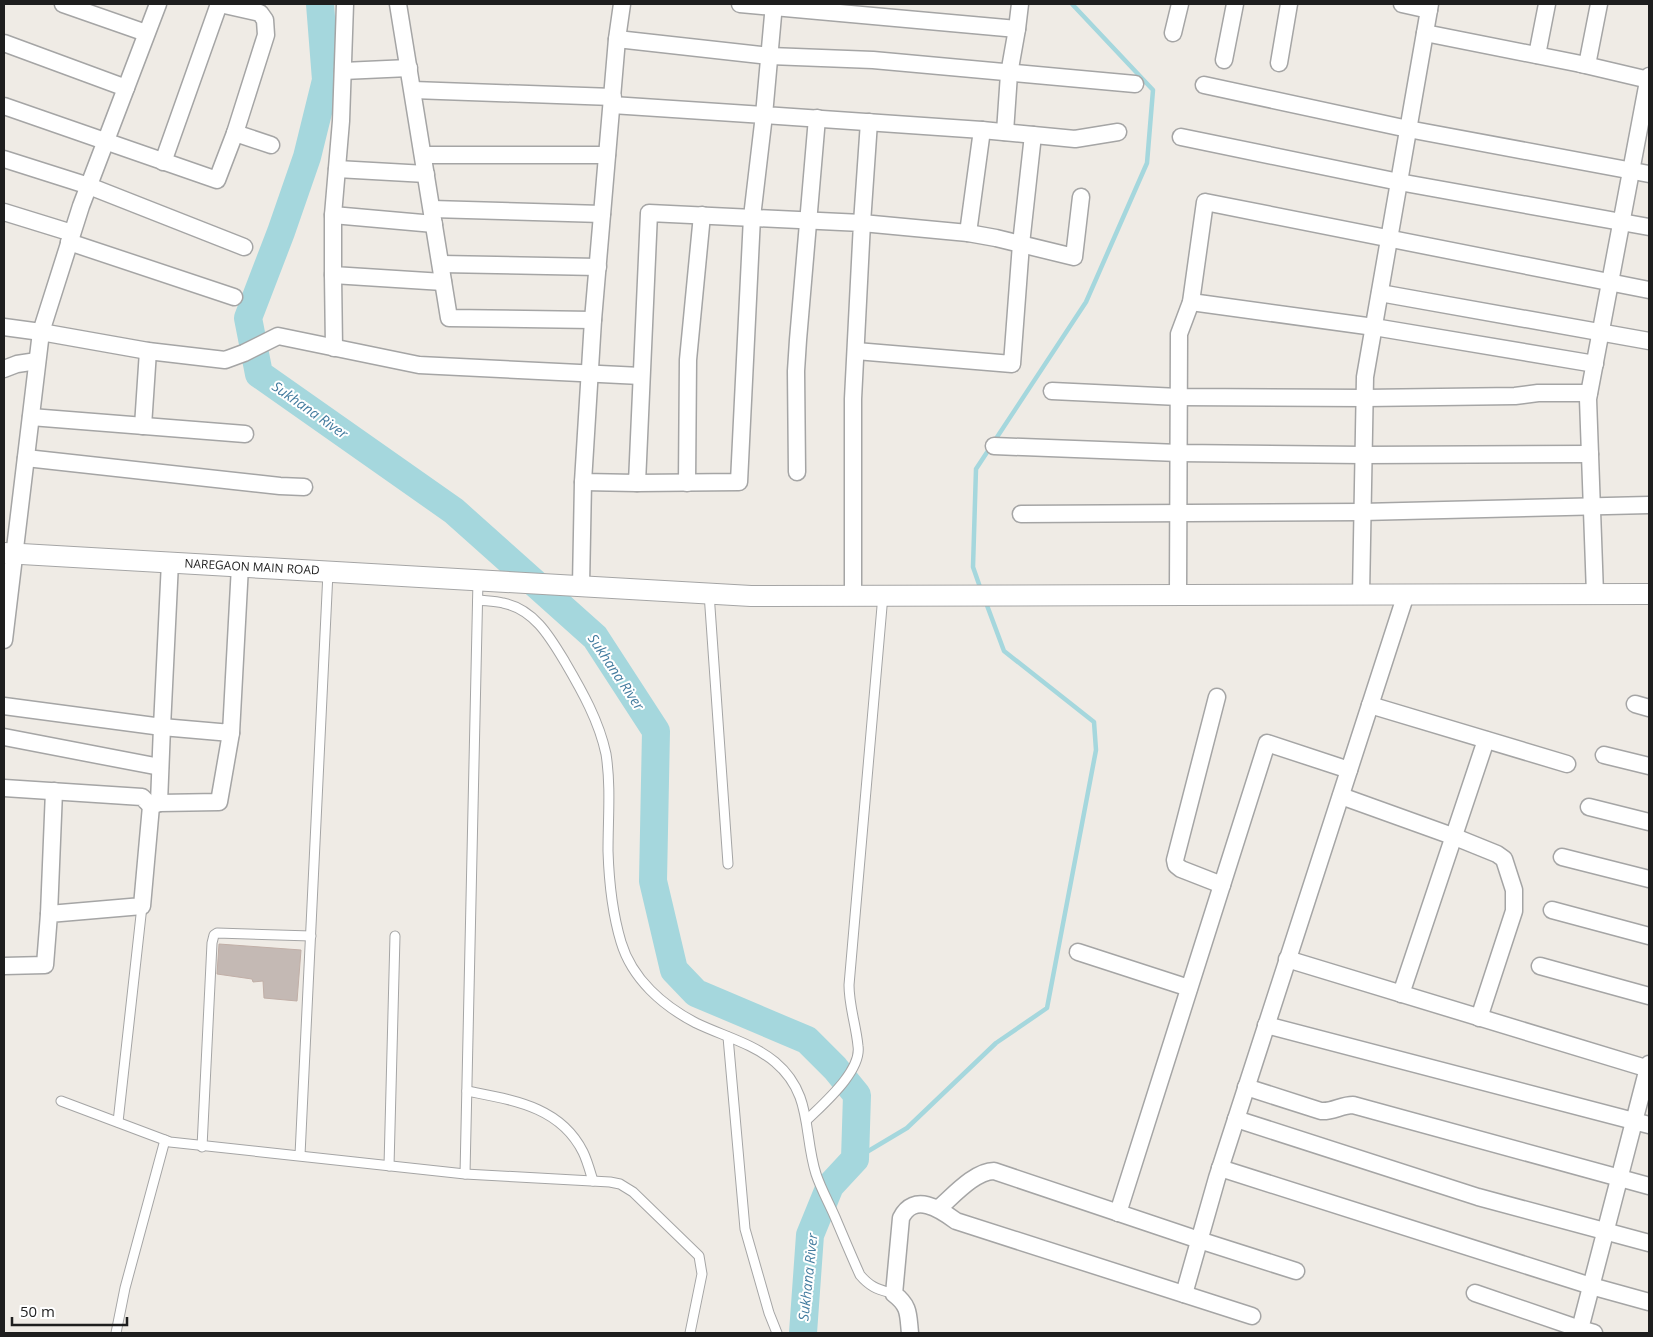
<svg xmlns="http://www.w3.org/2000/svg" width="1653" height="1337" viewBox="0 0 1653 1337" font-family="'Open Sans',sans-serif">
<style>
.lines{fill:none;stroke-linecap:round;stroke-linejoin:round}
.stream{stroke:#a5d7dd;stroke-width:4.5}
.river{stroke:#a5d7dd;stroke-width:28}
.building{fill:#c4b9b4;stroke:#c1afa7}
.service-casing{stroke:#a5a5a5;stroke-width:11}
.minor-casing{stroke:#a5a5a5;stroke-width:19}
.tertiary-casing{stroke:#a5a5a5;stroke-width:22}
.service{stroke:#fff;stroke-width:9}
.minor{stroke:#fff;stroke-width:16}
.tertiary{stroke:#fff;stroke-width:20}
.labels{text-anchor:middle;stroke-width:4;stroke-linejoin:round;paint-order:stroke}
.street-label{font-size:12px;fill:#1e1e1e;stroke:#fff}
.water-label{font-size:14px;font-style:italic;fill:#447c9f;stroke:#fff}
</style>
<rect width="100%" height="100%" fill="#efebe5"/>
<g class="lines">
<g class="stream">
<path d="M 981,590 L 973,567 L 976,469 L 1086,302 L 1147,163 L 1153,90 L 1072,4"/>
<path d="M 855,1159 L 907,1128 L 996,1043 L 1047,1008 L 1096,750 L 1094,722 L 1004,651 L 985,600"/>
</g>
<path class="river" d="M 320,4 L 326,80 L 307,157 L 281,232 L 248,318 L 259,374 L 454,511 L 595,637 L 656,731 L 653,881 L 674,970 L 696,993 L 807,1040 L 835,1068 L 857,1095 L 855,1159 L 830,1186 L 810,1235 L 803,1333"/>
</g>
<path class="building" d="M 219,944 L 301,950 L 297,1001 L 264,998 L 263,981 L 253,982 L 252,979 L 217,974 Z"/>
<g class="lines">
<g class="service-casing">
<g id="service">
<path d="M 709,593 L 728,864"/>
<path d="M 478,600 C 486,601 495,601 503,603 C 534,609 550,637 565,662 C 582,691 599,721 606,754 C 611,786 608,818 608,851 C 609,882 612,912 621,942 C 632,979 663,1006 696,1023 C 723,1036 752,1043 775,1062 C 813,1094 803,1133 816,1174 C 821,1189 829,1203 835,1217 C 843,1236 851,1255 860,1275 C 871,1288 878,1289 894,1294"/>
<path d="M 728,1037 L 745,1229 L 769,1313 L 777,1333"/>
<path d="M 467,1091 C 512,1100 560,1106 583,1152 C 587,1160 590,1171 593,1181"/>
<path d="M 61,1101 L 170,1142 L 465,1174 L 610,1182 L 620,1184 L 633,1192 L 699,1256 L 702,1274 L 690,1333"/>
<path d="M 807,1120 C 823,1104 862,1071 858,1046 C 856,1025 849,1006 849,985 L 883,595"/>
<path d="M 118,1122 L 142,906"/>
<path d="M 202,1147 L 212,943 L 214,935 L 217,933 L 311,936"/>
<path d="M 300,1155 L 328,572"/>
<path d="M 389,1166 L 395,936"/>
<path d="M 465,1174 L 478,580"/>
<path d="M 116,1333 L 125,1288 L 165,1140"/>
</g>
</g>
<g class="minor-casing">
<g id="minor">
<path d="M 63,4 L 146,33"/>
<path d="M 220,4 L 260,13 L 265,20 L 266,35 L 235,133"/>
<path d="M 345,4 L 341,121 L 333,215 L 333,275 L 443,282"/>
<path d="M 398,4 L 449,318 L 593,320"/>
<path d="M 622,4 L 617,39 L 593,320 L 583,482 L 637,483 L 649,213 L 862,223 L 853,399 L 853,595"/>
<path d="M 740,4 L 1017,29 L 1020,4"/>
<path d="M 774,4 L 764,115 L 982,130 L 1075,139 L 1118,132"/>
<path d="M 1402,4 L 1429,10"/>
<path d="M 1173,33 L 1180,4"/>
<path d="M 1425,33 L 1581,64 L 1649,80"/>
<path d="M 617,39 L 770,56 L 873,60 L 1135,84"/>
<path d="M 4,43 L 126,88"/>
<path d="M 1537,55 L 1547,4"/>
<path d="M 1224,60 L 1235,4"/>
<path d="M 1279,63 L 1289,4"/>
<path d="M 1581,64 L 1587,65 L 1599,4"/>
<path d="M 343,71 L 409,68"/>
<path d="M 1204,85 L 1408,129 L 1649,174"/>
<path d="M 413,90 L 613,97"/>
<path d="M 612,105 L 764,115 L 752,217 L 739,482 L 637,483"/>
<path d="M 4,106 L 217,180 L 235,133 L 271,145"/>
<path d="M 869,122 L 862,223 L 968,233 L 996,238 L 1074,257 L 1081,197"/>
<path d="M 1005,132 L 1009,74 L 1017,29"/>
<path d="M 1181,137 L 1399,182 L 1649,227"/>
<path d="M 423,155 L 607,155"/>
<path d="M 4,159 L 89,186 L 244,247"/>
<path d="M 163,162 L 219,4"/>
<path d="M 337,169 L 426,174"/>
<path d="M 432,209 L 602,214"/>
<path d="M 4,212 L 72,233"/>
<path d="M 333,215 L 434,224"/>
<path d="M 968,233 L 982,130"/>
<path d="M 69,242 L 234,297"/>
<path d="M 441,264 L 598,267"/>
<path d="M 333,275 L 334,348"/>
<path d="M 1380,293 L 1649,341"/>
<path d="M 1191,302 L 1374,327 L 1595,364"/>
<path d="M 4,327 L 41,332 L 148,351 L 225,360 L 244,353 L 278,336 L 419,365 L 641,376"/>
<path d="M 856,351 L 1012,364 L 1021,244 L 1033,135"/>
<path d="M 4,369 L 17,364 L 37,361"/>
<path d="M 1052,391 L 1179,397 L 1365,398 L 1515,396 L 1538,393 L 1589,393"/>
<path d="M 31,417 L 245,434"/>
<path d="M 143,426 L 148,351"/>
<path d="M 994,446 L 1179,453 L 1363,455 L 1590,454"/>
<path d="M 26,458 L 280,486 L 304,487"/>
<path d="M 797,472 L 796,371 L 798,340 L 817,118"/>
<path d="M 687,483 L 688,360 L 702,215"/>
<path d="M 1021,514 L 1362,512 L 1649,505"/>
<path d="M 581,586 L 583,482"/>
<path d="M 1595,594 L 1588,399 L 1649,76"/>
<path d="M 1178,595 L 1179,334 L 1191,302 L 1205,202 L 1649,290"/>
<path d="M 1361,595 L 1365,377 L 1430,4"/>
<path d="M 4,640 L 41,332 L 81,206 L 158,4"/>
<path d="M 1217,697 L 1175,860 L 1176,865 L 1181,869 L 1222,885"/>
<path d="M 1635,704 L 1649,708"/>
<path d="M 1370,705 L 1567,764"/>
<path d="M 4,706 L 162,727 L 170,562"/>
<path d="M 4,737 L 160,767"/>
<path d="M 1604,755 L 1649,766"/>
<path d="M 4,788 L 142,797 L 151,806"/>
<path d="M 1341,796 L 1455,837 L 1497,854 L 1504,859 L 1514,890 L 1514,911 L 1479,1018"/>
<path d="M 159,803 L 219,802 L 231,733"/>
<path d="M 1589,807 L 1649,822"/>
<path d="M 1562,857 L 1649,879"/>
<path d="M 1552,910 L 1649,936"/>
<path d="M 49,914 L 54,791"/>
<path d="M 1078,952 L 1189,988"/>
<path d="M 1287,959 L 1649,1069"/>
<path d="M 4,966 L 45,965 L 49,914 L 142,906 L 151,806 L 159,803 L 162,727 L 231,733 L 240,566"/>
<path d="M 1540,966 L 1649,996"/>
<path d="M 1401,994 L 1486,740"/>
<path d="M 1266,1025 L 1649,1125"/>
<path d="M 1246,1087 L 1321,1111 C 1333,1112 1341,1105 1353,1105 L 1649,1186"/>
<path d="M 1236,1119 L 1478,1197 L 1649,1243"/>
<path d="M 1220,1168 L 1591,1286 L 1649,1302"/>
<path d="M 939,1208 C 953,1196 975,1171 994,1171 L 1199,1240 L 1296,1271"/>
<path d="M 1118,1213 L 1267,743 L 1349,770"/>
<path d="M 1475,1293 L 1580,1329"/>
<path d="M 1184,1294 L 1217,1178 L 1406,594"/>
<path d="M 910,1333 C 908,1315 910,1306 894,1294 L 901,1218 C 914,1192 940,1209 956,1221 L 1252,1316"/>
<path d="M 1594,1333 L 1580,1329 L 1649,1064"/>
</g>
</g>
<g class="tertiary-casing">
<path id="tertiary" d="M 4,553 L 751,596 L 1649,594"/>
</g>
<use href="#service" class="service"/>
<use href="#minor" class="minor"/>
<use href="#tertiary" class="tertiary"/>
</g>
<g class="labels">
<g class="street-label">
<text transform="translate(252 567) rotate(3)" y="4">NAREGAON MAIN ROAD</text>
</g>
<g class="water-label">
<text transform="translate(310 410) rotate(35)" y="5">Sukhana River</text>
<text transform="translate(616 672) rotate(56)" y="5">Sukhana River</text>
<text transform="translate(808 1277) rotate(-84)" y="5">Sukhana River</text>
</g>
</g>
<rect width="1653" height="1337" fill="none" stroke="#1e1e1e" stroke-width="10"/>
<path d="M12 1317v8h115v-8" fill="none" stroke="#1e1e1e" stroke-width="2.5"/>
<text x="20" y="1317" font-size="15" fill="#1e1e1e" stroke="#ffffff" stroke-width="4" paint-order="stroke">50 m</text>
</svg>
